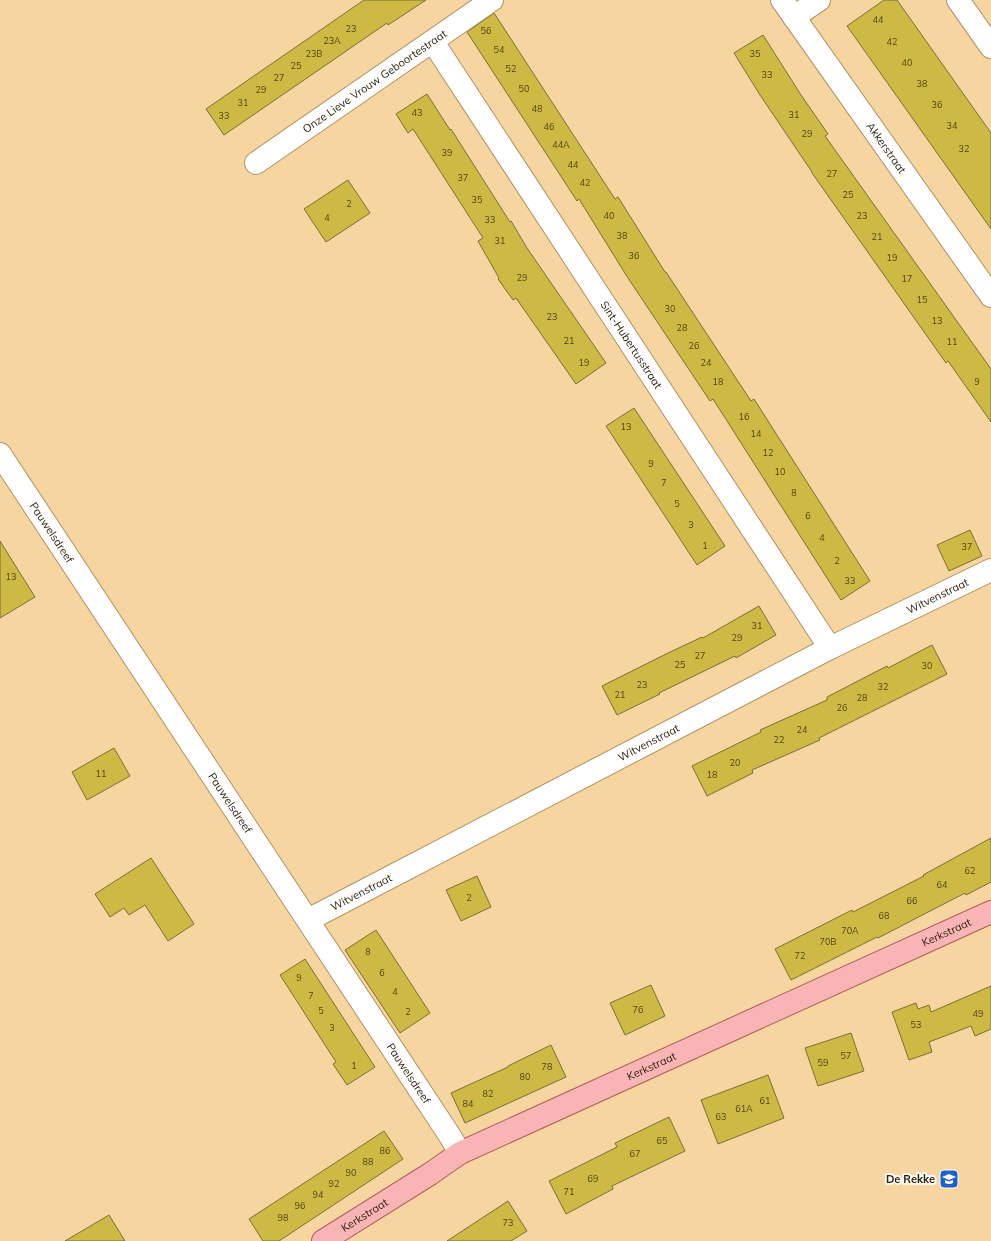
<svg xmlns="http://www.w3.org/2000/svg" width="991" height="1241" viewBox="0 0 991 1241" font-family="Mulish,sans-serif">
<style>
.building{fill:#cdb943;stroke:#797038}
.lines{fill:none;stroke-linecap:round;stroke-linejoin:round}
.minor-casing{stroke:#b19360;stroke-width:24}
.major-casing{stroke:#ae605a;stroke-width:24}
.minor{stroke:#fff;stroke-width:22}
.major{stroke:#f9b5b6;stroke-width:22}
.labels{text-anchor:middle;stroke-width:4;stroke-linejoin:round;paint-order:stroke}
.number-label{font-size:9px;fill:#524417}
.street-label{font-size:11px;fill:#291d08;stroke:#fefbf6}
.poi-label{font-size:11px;font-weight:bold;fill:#291d08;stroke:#fefbf6;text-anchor:end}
</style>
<rect width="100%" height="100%" fill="#f6d5a1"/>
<g class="building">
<path d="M 364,0 L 426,0 L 388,25 L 387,23 L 224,135 L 206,109 Z"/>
<path d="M 884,0 L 897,0 L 991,133 L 991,229 L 847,26 Z"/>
<path d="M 494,13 L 615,199 L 618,197 L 665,272 L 666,272 L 751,401 L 754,399 L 870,581 L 841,600 L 713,399 L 710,401 L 626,275 L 579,199 L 577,201 L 467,32 Z"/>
<path d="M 763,35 L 801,95 L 828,134 L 825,136 L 991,369 L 991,422 L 948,361 L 946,363 L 812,173 L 812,172 L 760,95 L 734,53 Z"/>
<path d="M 427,94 L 450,130 L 451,129 L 510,222 L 511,221 L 527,248 L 606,363 L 576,384 L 516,298 L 513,300 L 498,279 L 499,278 L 478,241 L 483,238 L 413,129 L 408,133 L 396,114 Z"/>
<path d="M 348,180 L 370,213 L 326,242 L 304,209 Z"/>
<path d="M 634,408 L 725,546 L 697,565 L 606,426 Z"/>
<path d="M 970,530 L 982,556 L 949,571 L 937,545 Z"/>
<path d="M 0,541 L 35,597 L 0,618 Z"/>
<path d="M 759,606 L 776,635 L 736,658 L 735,656 L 659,693 L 660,694 L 617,715 L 602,686 L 664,655 L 702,637 L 703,638 Z"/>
<path d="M 932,645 L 947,674 L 819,738 L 820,740 L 752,770 L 753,773 L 707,796 L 692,766 L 761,732 L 760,730 L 827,700 L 827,697 L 887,666 L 888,668 Z"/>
<path d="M 114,748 L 130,776 L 87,800 L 72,772 Z"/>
<path d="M 991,838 L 991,882 L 966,895 L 965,893 L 878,938 L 877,937 L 791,980 L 775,949 L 852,910 L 853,912 L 924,876 L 923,875 Z"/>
<path d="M 151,858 L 194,924 L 168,941 L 145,905 L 129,915 L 124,908 L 110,917 L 95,894 Z"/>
<path d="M 477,876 L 491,907 L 461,921 L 446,890 Z"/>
<path d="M 376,930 L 430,1013 L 400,1033 L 345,950 Z"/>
<path d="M 305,959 L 375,1067 L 347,1085 L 333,1064 L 336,1062 L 280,975 Z"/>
<path d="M 651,985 L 665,1016 L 625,1035 L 610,1003 Z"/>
<path d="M 991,986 L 991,1029 L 975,1036 L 971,1026 L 929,1042 L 932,1052 L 909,1060 L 892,1012 L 916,1003 L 918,1009 L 929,1005 L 931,1012 Z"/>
<path d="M 851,1033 L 864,1071 L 818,1086 L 805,1048 Z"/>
<path d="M 551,1045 L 566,1077 L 465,1123 L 451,1093 L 508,1067 L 508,1066 Z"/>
<path d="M 768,1075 L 784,1118 L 718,1144 L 701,1100 Z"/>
<path d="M 669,1117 L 685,1151 L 612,1186 L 613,1189 L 566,1214 L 549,1181 L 617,1147 L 615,1143 Z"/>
<path d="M 384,1131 L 403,1159 L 279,1241 L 263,1241 L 249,1219 Z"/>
<path d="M 508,1201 L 527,1231 L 511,1241 L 447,1241 Z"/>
<path d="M 109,1215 L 125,1241 L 65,1241 Z"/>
</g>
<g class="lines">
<g class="minor-casing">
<g id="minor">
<path id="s1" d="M 782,0 L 991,296"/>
<path d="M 958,0 L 991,47"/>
<path d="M 794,17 L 819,0"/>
<path id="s2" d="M 433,42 L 830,648"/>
<path id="s3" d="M 256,163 L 492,0"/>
<path id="s4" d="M 0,454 L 450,1136 L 460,1153"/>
<path id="s5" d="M 308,920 L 830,648 L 991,570"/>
</g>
</g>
<g class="major-casing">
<g id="major">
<path id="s6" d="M 323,1241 L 430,1174 L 460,1153 L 991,912"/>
</g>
</g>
<use href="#minor" class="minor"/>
<use href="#major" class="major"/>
</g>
<defs>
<g id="school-square" transform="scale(1)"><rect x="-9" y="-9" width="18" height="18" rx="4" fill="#1c61cc" stroke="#fefbf6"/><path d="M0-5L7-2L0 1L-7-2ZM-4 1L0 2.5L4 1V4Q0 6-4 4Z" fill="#fff"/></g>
</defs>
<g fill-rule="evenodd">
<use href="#school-square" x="949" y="1179"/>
</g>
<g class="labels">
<g class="number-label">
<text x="878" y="23">44</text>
<text x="351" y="32">23</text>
<text x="486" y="34">56</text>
<text x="332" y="44">23A</text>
<text x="892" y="45">42</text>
<text x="499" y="53">54</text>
<text x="314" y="57">23B</text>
<text x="755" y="57">35</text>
<text x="907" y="66">40</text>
<text x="296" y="69">25</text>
<text x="511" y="72">52</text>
<text x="767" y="78">33</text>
<text x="279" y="81">27</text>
<text x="922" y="87">38</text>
<text x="524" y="92">50</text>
<text x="261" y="93">29</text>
<text x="243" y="106">31</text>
<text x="937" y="108">36</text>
<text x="537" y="112">48</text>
<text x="417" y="116">43</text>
<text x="794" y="118">31</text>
<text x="224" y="119">33</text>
<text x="952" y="129">34</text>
<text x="549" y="130">46</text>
<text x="807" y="137">29</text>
<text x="561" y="148">44A</text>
<text x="964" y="152">32</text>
<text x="447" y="156">39</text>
<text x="573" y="168">44</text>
<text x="832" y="177">27</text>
<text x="463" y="181">37</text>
<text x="585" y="186">42</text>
<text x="848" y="198">25</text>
<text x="477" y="203">35</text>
<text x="349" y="207">2</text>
<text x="609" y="219">40</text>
<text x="862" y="219">23</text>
<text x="327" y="221">4</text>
<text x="490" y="223">33</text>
<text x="622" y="239">38</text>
<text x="877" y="240">21</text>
<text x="500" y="244">31</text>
<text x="634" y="259">36</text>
<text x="892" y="261">19</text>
<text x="522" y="281">29</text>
<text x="907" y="282">17</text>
<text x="922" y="303">15</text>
<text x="670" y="312">30</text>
<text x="552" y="320">23</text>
<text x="937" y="324">13</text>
<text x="682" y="331">28</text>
<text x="569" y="344">21</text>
<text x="952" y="345">11</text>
<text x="694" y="349">26</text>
<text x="584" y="366">19</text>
<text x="706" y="366">24</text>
<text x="718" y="385">18</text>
<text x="977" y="385">9</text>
<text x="744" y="420">16</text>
<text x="626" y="430">13</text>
<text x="756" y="437">14</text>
<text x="768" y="456">12</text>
<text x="651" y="467">9</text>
<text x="780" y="475">10</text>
<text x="664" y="486">7</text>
<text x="794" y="496">8</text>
<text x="677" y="507">5</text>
<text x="808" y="519">6</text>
<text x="691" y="528">3</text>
<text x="822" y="541">4</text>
<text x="705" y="549">1</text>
<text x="967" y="550">37</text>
<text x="837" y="564">2</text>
<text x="11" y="580">13</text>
<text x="850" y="584">33</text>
<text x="757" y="629">31</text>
<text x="737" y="641">29</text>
<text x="700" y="659">27</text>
<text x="680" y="668">25</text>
<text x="927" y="669">30</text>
<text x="642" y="688">23</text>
<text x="883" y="690">32</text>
<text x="620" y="698">21</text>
<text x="862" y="701">28</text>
<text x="842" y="711">26</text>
<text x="802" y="733">24</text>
<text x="779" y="743">22</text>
<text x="735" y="766">20</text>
<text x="101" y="777">11</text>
<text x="712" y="778">18</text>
<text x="970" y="874">62</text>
<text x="942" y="888">64</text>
<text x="469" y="901">2</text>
<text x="912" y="904">66</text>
<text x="884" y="919">68</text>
<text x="850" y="934">70A</text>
<text x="828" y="945">70B</text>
<text x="368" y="955">8</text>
<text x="800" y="959">72</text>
<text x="382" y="976">6</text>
<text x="299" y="981">9</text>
<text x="395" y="995">4</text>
<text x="311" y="999">7</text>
<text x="638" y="1013">76</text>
<text x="321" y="1014">5</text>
<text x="408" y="1015">2</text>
<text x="978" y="1017">49</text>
<text x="916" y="1028">53</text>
<text x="332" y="1031">3</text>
<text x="846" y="1059">57</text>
<text x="823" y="1066">59</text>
<text x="354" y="1069">1</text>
<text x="547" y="1070">78</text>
<text x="525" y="1080">80</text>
<text x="488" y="1097">82</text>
<text x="765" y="1104">61</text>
<text x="468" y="1107">84</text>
<text x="744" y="1112">61A</text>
<text x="721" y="1120">63</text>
<text x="662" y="1144">65</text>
<text x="385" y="1154">86</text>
<text x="635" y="1157">67</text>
<text x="368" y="1165">88</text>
<text x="351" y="1176">90</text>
<text x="593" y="1182">69</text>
<text x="334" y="1187">92</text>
<text x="569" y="1195">71</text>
<text x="318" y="1198">94</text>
<text x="300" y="1209">96</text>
<text x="283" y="1221">98</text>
<text x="508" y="1226">73</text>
</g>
<g class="street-label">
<text dy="4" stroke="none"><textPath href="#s3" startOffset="144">Onze Lieve Vrouw Geboortestraat</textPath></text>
<text dy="4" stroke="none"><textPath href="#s1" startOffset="181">Akkerstraat</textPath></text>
<text dy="4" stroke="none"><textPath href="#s2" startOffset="362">Sint-Hubertusstraat</textPath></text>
<text dy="4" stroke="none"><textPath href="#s4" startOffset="94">Pauwelsdreef</textPath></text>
<text dy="4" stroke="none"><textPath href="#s5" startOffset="708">Witvenstraat</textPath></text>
<text dy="4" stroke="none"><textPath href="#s5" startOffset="384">Witvenstraat</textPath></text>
<text dy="4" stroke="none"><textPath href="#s4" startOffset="418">Pauwelsdreef</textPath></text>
<text dy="4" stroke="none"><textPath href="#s5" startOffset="60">Witvenstraat</textPath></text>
<text dy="4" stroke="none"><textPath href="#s6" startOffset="697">Kerkstraat</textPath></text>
<text dy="4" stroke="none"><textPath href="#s6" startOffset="373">Kerkstraat</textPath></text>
<text dy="4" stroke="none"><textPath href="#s4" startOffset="742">Pauwelsdreef</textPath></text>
<text dy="4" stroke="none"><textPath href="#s6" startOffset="49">Kerkstraat</textPath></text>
</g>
<g class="poi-label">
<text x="935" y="1183">De Rekke</text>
</g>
</g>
</svg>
